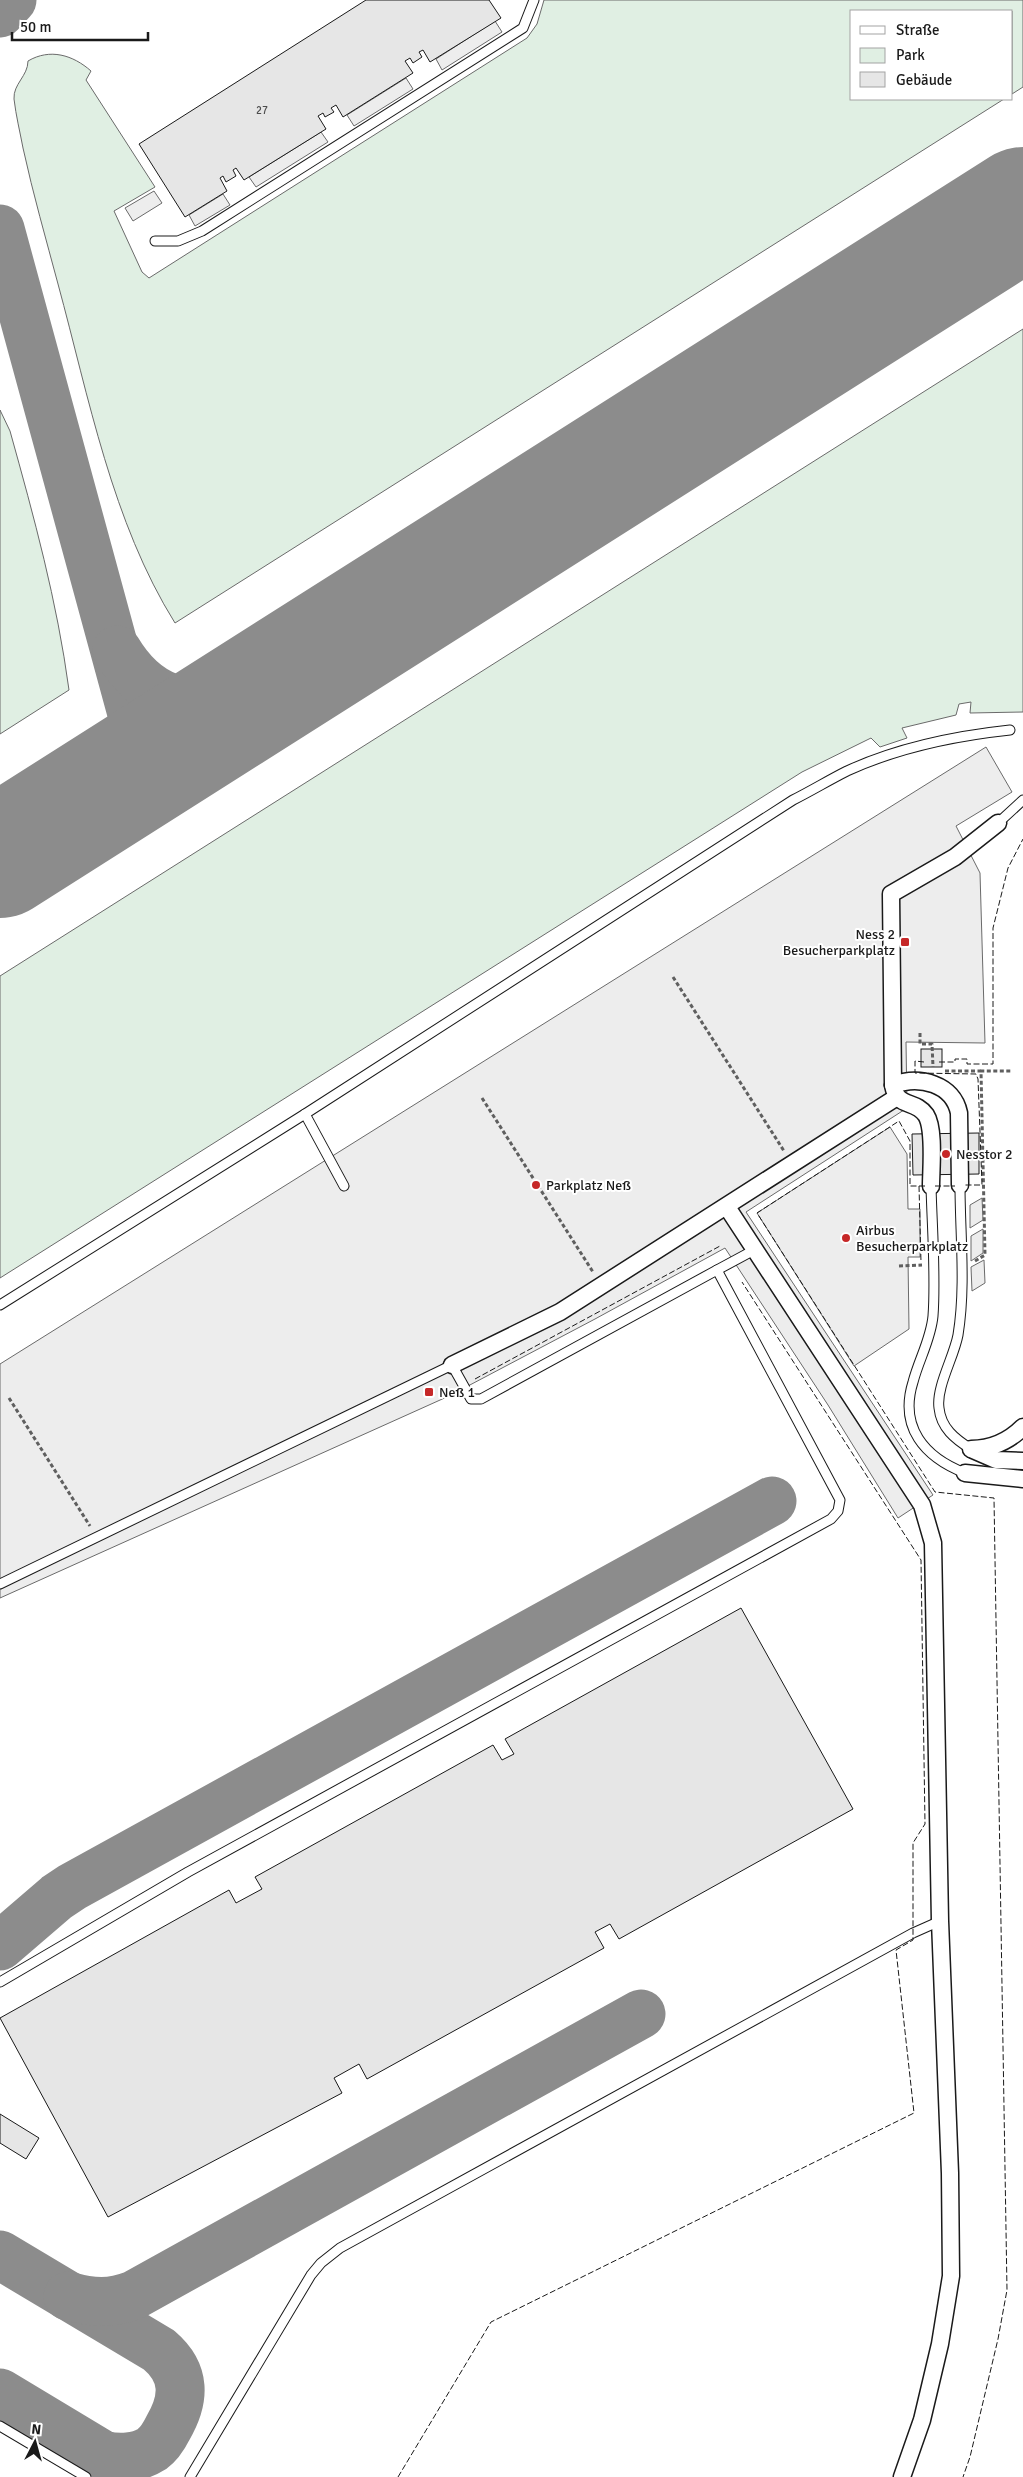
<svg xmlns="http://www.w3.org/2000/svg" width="1023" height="2477" viewBox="0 0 1023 2477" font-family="Signika,sans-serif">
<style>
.green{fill:#e0efe3;stroke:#6a6a6a}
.parking{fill:#ededed;stroke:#6a6a6a}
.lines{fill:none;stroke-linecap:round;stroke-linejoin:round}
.taxiway{stroke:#8c8c8c;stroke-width:49}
.runway{stroke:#8c8c8c;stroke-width:122}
.building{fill:#e6e6e6;stroke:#1a1a1a}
.service-casing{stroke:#1a1a1a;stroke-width:11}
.minor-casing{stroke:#1a1a1a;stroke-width:19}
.path{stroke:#5f5f5f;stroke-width:3;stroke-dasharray:4 2.5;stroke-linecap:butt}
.service{stroke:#fff;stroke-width:9}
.minor{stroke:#fff;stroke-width:16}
.fence{stroke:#1a1a1a;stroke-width:1;stroke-dasharray:6 2.5;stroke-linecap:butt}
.poi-dot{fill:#c62828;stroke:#fff;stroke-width:2}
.labels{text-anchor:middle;stroke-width:4;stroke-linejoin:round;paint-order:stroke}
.number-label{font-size:11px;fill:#4d4d4d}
.poi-label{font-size:14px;fill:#1a1a1a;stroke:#fff;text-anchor:start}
</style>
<rect width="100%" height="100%" fill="#fff"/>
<g class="green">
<path d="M 544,0 L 1023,0 L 1023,87 L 1012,94 L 1012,11 L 852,11 L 852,99 L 1004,99 L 175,623 C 112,522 89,398 58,284 C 46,239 33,194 23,148 C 20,132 16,116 14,99 C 13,84 28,76 28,61 C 50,48 73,55 91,71 L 86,80 L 155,187 L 114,211 L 142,272 L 149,278 L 527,38 L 537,24 Z"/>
<path d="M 1023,329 L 1023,712 L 970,713 L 971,702 L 959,704 L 956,715 L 902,728 L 907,738 L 880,747 L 871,738 L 802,772 L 0,1278 L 0,976 Z"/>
<path d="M 0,410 L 10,431 C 34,517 57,601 69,690 L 0,734 Z"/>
</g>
<g class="parking">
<path d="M 495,21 L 502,32 L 442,70 L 436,59 Z"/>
<path d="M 406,78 L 413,89 L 354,126 L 347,115 Z"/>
<path d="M 321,132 L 328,142 L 256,187 L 249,177 Z"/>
<path d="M 154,191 L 162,203 L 133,221 L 125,208 Z"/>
<path d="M 223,194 L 230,205 L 195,226 L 189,215 Z"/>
<path d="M 986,747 L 1012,792 L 956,826 L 980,873 L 985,1043 L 906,1042 L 907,1108 L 746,1212 L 933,1495 L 898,1518 L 828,1405 L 725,1248 L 595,1319 L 449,1396 L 0,1598 L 0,1364 Z"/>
<path d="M 890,1127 L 907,1154 L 908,1209 L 920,1209 L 920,1257 L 908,1257 L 909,1329 L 854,1366 L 757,1213 Z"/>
<path d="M 982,1198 L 983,1220 L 970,1228 L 970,1205 Z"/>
<path d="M 983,1229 L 983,1253 L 971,1261 L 971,1236 Z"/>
<path d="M 984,1260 L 985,1283 L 972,1291 L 971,1267 Z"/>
</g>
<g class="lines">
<g class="taxiway">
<path d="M 0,13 L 12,0"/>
<path d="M 0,229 L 137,732 C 138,758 137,765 117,782"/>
<path d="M 117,650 C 148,702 185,706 241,704"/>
<path d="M 0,1946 L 57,1897 L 72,1887 L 772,1501"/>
<path d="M 0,2255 L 159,2350 C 186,2373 185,2399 168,2428 C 164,2436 159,2444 152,2449 C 138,2458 119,2459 103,2455 L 0,2393"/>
<path d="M 68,2296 C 93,2303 110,2304 134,2295 L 641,2014"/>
</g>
<path class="runway" d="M 0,857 L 1023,208"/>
</g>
<g class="building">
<path d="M 366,0 L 489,0 L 501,18 L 430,62 L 423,50 L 419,52 L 422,57 L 413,63 L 410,58 L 405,61 L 413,73 L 343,117 L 336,105 L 331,108 L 334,112 L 325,117 L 323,113 L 318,116 L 326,129 L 244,180 L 236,168 L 233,170 L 236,176 L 226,182 L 223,176 L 220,178 L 227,191 L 185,217 L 139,144 Z"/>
<rect x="921" y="1049" width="21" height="18"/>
<path d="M 979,1133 L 979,1174 L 913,1175 L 912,1134 Z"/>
<path d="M 741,1608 L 853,1809 L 619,1939 L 610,1924 L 595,1932 L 604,1948 L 367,2079 L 359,2064 L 334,2078 L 342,2093 L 108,2217 L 0,2018 L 229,1890 L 236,1903 L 262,1889 L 255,1877 L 493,1745 L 502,1760 L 514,1754 L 505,1739 Z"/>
<path d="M 0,2114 L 39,2138 L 26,2159 L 0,2143 Z"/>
</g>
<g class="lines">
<g class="service-casing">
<g id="service">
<path d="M 155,241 L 178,241 L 202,231 L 523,28 L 534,0"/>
<path d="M 998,823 L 1023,800"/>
<path d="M 305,1114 L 344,1186"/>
<path d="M 960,1185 C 960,1234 966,1286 958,1335 C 954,1357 936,1387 939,1408 C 941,1428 955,1439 971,1449"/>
<path d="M 931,1186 C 932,1227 936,1276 933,1316 C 931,1339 919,1359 913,1382 C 899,1427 924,1457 965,1473"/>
<path d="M 717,1270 L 756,1249"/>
<path d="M 0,1305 L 305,1114 L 793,800 C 811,791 829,780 847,771 C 899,747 954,736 1010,730"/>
<path d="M 0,1584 L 452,1365 L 471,1399 L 481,1399 L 717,1270 L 840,1500 L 838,1511 L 831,1519 L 188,1872 L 0,1982"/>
<path d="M 0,2426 L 86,2477"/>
<path d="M 190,2477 L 311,2275 L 321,2263 L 340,2248 L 913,1933 L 940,1921"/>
</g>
</g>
<g class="minor-casing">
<g id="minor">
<path d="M 893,1085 C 920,1075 953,1084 959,1113 L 960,1185"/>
<path d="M 931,1186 C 931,1169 935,1129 926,1115 C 915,1099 897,1109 893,1085 L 891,894 L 955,857 L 998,823"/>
<path d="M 727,1207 L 922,1505 L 933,1543 L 940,1921 L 950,2173 L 951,2276 L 940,2344 L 922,2420 L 902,2477"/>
<path d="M 452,1365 L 560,1312 L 897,1097"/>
<path d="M 971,1449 C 991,1449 1008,1442 1023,1427"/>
<path d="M 973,1450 L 996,1460 L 1023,1461"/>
<path d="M 965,1473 L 1023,1479"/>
</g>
</g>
<g class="path">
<path d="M 673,977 L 784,1151"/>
<path d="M 920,1033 L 920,1044 L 932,1044 L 933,1067"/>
<path d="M 945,1071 L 981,1071"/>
<path d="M 482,1098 L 593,1272"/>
<path d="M 975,1261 L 985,1255 L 981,1071 L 1012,1071"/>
<path d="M 899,1266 L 922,1265"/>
<path d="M 9,1398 L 90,1526"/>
</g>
<use href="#service" class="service"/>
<use href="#minor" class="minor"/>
<g class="fence">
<path d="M 924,1062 L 915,1061 L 915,1073 L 976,1074 L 978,1079 L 982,1185 L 965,1185"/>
<path d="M 939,1062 L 955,1062 L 955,1059 L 967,1059 L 967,1064 L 993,1064 L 993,928 L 1008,868 L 1023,839"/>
<path d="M 919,1186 L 921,1262"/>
<path d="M 925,1186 L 910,1186 L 910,1141 L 899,1121 L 757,1213 L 935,1492 L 994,1498 L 1007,2290 L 998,2339 L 970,2457 L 963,2477"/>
<path d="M 935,1186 L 955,1186"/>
<path d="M 475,1379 L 720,1246"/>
<path d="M 398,2477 L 491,2322 L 914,2113 L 896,1950 L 913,1940 L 913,1843 L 925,1824 L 921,1560 L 742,1282"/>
</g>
</g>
<g class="poi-dot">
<rect x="900" y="937" width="10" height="10" rx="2.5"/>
<circle cx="946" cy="1154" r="5"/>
<circle cx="536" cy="1185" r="5"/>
<circle cx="846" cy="1238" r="5"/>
<rect x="424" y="1387" width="10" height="10" rx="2.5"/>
</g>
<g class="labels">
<g class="number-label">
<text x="262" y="114">27</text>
</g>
<g class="poi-label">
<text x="895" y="939" text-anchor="end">Ness 2<tspan x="895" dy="16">Besucherparkplatz</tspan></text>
<text x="956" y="1159">Nesstor 2</text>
<text x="546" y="1190">Parkplatz Neß</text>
<text x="856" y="1235">Airbus<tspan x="856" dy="16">Besucherparkplatz</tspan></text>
<text x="439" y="1397">Neß 1</text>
</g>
</g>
<rect x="850" y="10" width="162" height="90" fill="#ffffff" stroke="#a3a3a3"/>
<rect x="860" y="26" width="25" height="8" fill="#ffffff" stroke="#a3a3a3"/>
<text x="896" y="35" font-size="15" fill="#1a1a1a">Straße</text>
<rect x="860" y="48" width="25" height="15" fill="#e0efe3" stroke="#a3a3a3"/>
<text x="896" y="60" font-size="15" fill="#1a1a1a">Park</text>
<rect x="860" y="72" width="25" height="15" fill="#e6e6e6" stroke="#a3a3a3"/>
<text x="896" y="85" font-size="15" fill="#1a1a1a">Gebäude</text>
<g transform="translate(35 2442) rotate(6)" stroke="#ffffff" stroke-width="4" paint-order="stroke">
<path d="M0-4L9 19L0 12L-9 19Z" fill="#1a1a1a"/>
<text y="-8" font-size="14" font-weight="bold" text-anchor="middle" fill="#1a1a1a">N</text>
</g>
<path d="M12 32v8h136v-8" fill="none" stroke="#1a1a1a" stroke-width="2.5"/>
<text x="20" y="32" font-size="15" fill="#1a1a1a" stroke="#ffffff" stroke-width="4" paint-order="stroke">50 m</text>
</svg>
